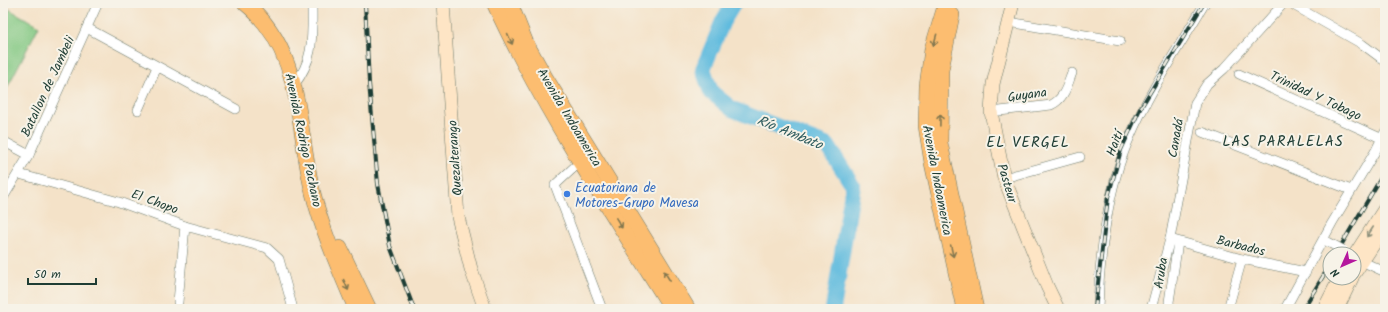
<svg xmlns="http://www.w3.org/2000/svg" width="1388" height="312" viewBox="0 0 1388 312" font-family="Kalam,sans-serif">
<style>
.green{fill:#82c782;stroke:#50825b}
.lines{fill:none;stroke-linecap:round;stroke-linejoin:round}
.river{stroke:#60bbde;stroke-width:16}
.street-casing{stroke:#6a7768;stroke-width:10}
.secondary-casing{stroke:#6a7768;stroke-width:14}
.primary-casing{stroke:#6a7768;stroke-width:16}
.street{stroke:#fff;stroke-width:9}
.secondary{stroke:#fee5c5;stroke-width:13}
.primary{stroke:#fcbd6f;stroke-width:15}
.rail-casing{stroke:#1f3d34;stroke-width:4}
.rail{stroke:#f7f3e8;stroke-width:2.5;stroke-dasharray:8;stroke-linecap:butt}
.street-bridge-casing{stroke:#6a7768;stroke-width:10;stroke-linecap:butt}
.street-bridge{stroke:#fff;stroke-width:9}
.oneway{stroke:#82774f}
.oneway2{stroke:#8e917c}
.shop-dot{fill:#3f7fe0;stroke:#f7f3e8;stroke-width:1.5}
.labels{text-anchor:middle;stroke-width:4;stroke-linejoin:round;paint-order:stroke}
.street-label{font-size:13px;fill:#1f3d34;stroke:#f7f3e8}
.shop-label{font-size:13px;fill:#366cbe;stroke:#f7f3e8;text-anchor:start}
.water-label{font-size:14px;font-style:italic;fill:#2f5c5e;stroke:#f7f3e8}
.quarter-label{font-size:15px;letter-spacing:1px;fill:#1f3d34;stroke:#f7f3e8}
</style>
<rect width="100%" height="100%" fill="#f7f3e8"/>
<filter id="ink" filterUnits="userSpaceOnUse"><feTurbulence type="fractalNoise" baseFrequency=".025" numOctaves="2"/><feDisplacementMap in="SourceGraphic" scale="8" xChannelSelector="R" yChannelSelector="G"/><feConvolveMatrix kernelMatrix="1 2 1 2 8 2 1 2 1" color-interpolation-filters="sRGB"/></filter>
<filter id="wash" filterUnits="userSpaceOnUse"><feTurbulence type="fractalNoise" baseFrequency=".012" numOctaves="4" result="noise"/><feDisplacementMap in="SourceGraphic" scale="16" xChannelSelector="R" yChannelSelector="G"/><feGaussianBlur stdDeviation="0.9" result="paint"/><feColorMatrix in="noise" values="0 0 0 0 0 0 0 0 0 0 0 0 0 0 0 0 0 1.4 0 .05"/><feComposite in="paint" operator="in"/></filter>
<g filter="url(#wash)">
<rect width="100%" height="100%" fill="#f4e2c8"/>
<path class="green" d="M 3,6 L 39,26 L 7,88 L 3,86 Z"/>
<g class="lines">
<path class="river" d="M 734,3 L 723,21 L 703,69 L 711,92 L 732,109 L 828,146 L 853,186 L 833,309"/>
</g>
</g>
<g filter="url(#ink)">
<g class="lines">
<g class="street-casing">
<g id="street">
<path d="M 1295,6 L 1362,44 L 1385,61"/>
<path d="M 1009,22 L 1120,41"/>
<path d="M 87,28 L 236,109"/>
<path d="M 1239,74 L 1385,140"/>
<path d="M 294,85 C 315,59 312,35 312,3"/>
<path d="M 138,110 L 157,67"/>
<path d="M 991,112 L 1051,105 C 1064,99 1067,86 1072,73"/>
<path d="M 1202,132 L 1351,190"/>
<path d="M 3,141 L 29,155"/>
<path d="M 583,159 L 555,185 L 602,309"/>
<path d="M 19,174 L 119,202 L 185,226 L 267,248 L 279,259 L 293,309"/>
<path d="M 1004,178 L 1080,157"/>
<path d="M 3,198 L 29,155 L 98,3"/>
<path d="M 1170,239 L 1242,259 L 1306,272"/>
<path d="M 1357,259 L 1385,272"/>
<path d="M 178,302 L 185,226"/>
<path d="M 1098,309 C 1099,256 1108,187 1129,139 C 1149,91 1179,47 1205,3"/>
<path d="M 1151,309 L 1170,239 L 1195,103 L 1207,84 L 1224,69 L 1284,3"/>
<path d="M 1170,309 L 1169,302 L 1178,242"/>
<path d="M 1228,309 L 1242,259"/>
<path d="M 1285,309 L 1332,223 L 1376,150 L 1385,132"/>
</g>
</g>
<g class="secondary-casing">
<g id="secondary">
<path d="M 443,3 L 458,217 L 471,269 L 485,309"/>
<path d="M 1013,3 L 993,84 L 991,112 L 1004,178 L 1047,286 L 1058,309"/>
<path d="M 1354,256 L 1385,208"/>
<path d="M 1354,274 L 1385,227"/>
<path d="M 1324,309 L 1340,278"/>
<path d="M 1337,309 L 1352,278"/>
</g>
</g>
<g class="primary-casing">
<g id="primary">
<path d="M 245,3 C 304,51 296,126 313,193 C 323,233 340,271 356,309"/>
<path d="M 494,3 C 543,110 610,209 672,309"/>
<path d="M 510,3 L 526,43 L 545,77 L 688,309"/>
<path d="M 946,3 L 932,49 L 927,86 L 926,126 L 932,163 L 964,309"/>
<path d="M 952,15 L 941,70 L 940,143 L 976,309"/>
<path d="M 340,248 L 369,309"/>
</g>
</g>
<use href="#street" class="street"/>
<use href="#secondary" class="secondary"/>
<use href="#primary" class="primary"/>
<g class="rail-casing">
<g id="rail">
<path d="M 365,3 L 369,83 L 378,184 L 390,246 L 414,309"/>
<path d="M 1336,254 L 1385,171"/>
<path d="M 1095,309 L 1108,197 L 1121,150 L 1140,109 L 1204,3"/>
<path d="M 1303,309 L 1330,265"/>
</g>
</g>
<use href="#rail" class="rail"/>
<g class="street-bridge-casing">
<path id="street-bridge" d="M 1328,242 L 1343,250"/>
</g>
<use href="#street-bridge" class="street-bridge"/>
</g>
<defs><path id="oneway-shaft" d="M-6 0H5M1.5-3L5.5 0L1.5 3" fill="none" stroke-width="1.6" stroke-linecap="round" stroke-linejoin="round"/></defs>
<g class="oneway">
<use href="#oneway-shaft" transform="translate(510 39) rotate(66)"/>
<use href="#oneway-shaft" transform="translate(935 40) rotate(106)"/>
<use href="#oneway-shaft" transform="translate(940 120) rotate(-89)"/>
<use href="#oneway-shaft" transform="translate(619 223) rotate(58)"/>
<use href="#oneway-shaft" transform="translate(952 251) rotate(77)"/>
<use href="#oneway-shaft" transform="translate(667 276) rotate(-122)"/>
<use href="#oneway-shaft" transform="translate(346 285) rotate(66)"/>
</g>
<use class="oneway2" href="#oneway-shaft" transform="translate(1370 232) rotate(123)"/>
</g>
<circle class="shop-dot" cx="567" cy="194" r="4"/>
<g class="labels">
<g class="street-label">
<text transform="translate(47 86) rotate(-65)" y="5">Batallon de Jambeli</text>
<text transform="translate(1027 94) rotate(-8)" y="5">Guyana</text>
<text transform="translate(1316 95) rotate(25)" y="5">Trinidad Y Tobago</text>
<text transform="translate(570 117) rotate(59)" y="5">Avenida Indoamerica</text>
<text transform="translate(1175 138) rotate(-80)" y="5">Canadá</text>
<text transform="translate(304 140) rotate(78)" y="5">Avenida Rodrigo Pachano</text>
<text transform="translate(1114 143) rotate(-69)" y="5">Haití</text>
<text transform="translate(454 158) rotate(-94)" y="5">Quezalterango</text>
<text transform="translate(938 180) rotate(79)" y="5">Avenida Indoamerica</text>
<text transform="translate(1008 183) rotate(73)" y="5">Pasteur</text>
<text transform="translate(155 201) rotate(20)" y="5">El Chopo</text>
<text transform="translate(1241 245) rotate(14)" y="5">Barbados</text>
<text transform="translate(1160 273) rotate(-81)" y="5">Aruba</text>
</g>
<g class="shop-label">
<text x="575" y="192">Ecuatoriana de<tspan x="575" dy="15">Motores-Grupo Mavesa</tspan></text>
</g>
<g class="water-label">
<text transform="translate(790 132) rotate(22)" y="5">Río Ambato</text>
</g>
<g class="quarter-label">
<text x="1283" y="146">LAS PARALELAS</text>
<text x="1028" y="147">EL VERGEL</text>
</g>
</g>
<rect width="1388" height="312" fill="none" stroke="#f7f3e8" stroke-width="16"/>
<g transform="translate(1342 266) rotate(225)"><circle r="19" fill="#f7f3e8" stroke="#a1aaa0"/>
<path d="M0-3L7 15L0 10L-7 15Z" fill="#b5179e"/>
<text y="-6" font-size="11" font-weight="bold" text-anchor="middle" fill="#1f3d34">N</text>
</g>
<path d="M28 278v6h68v-6" fill="none" stroke="#1f3d34" stroke-width="2"/>
<text x="34" y="278" font-size="12" fill="#1f3d34" stroke="#f7f3e8" stroke-width="3" paint-order="stroke">50 m</text>
</svg>
